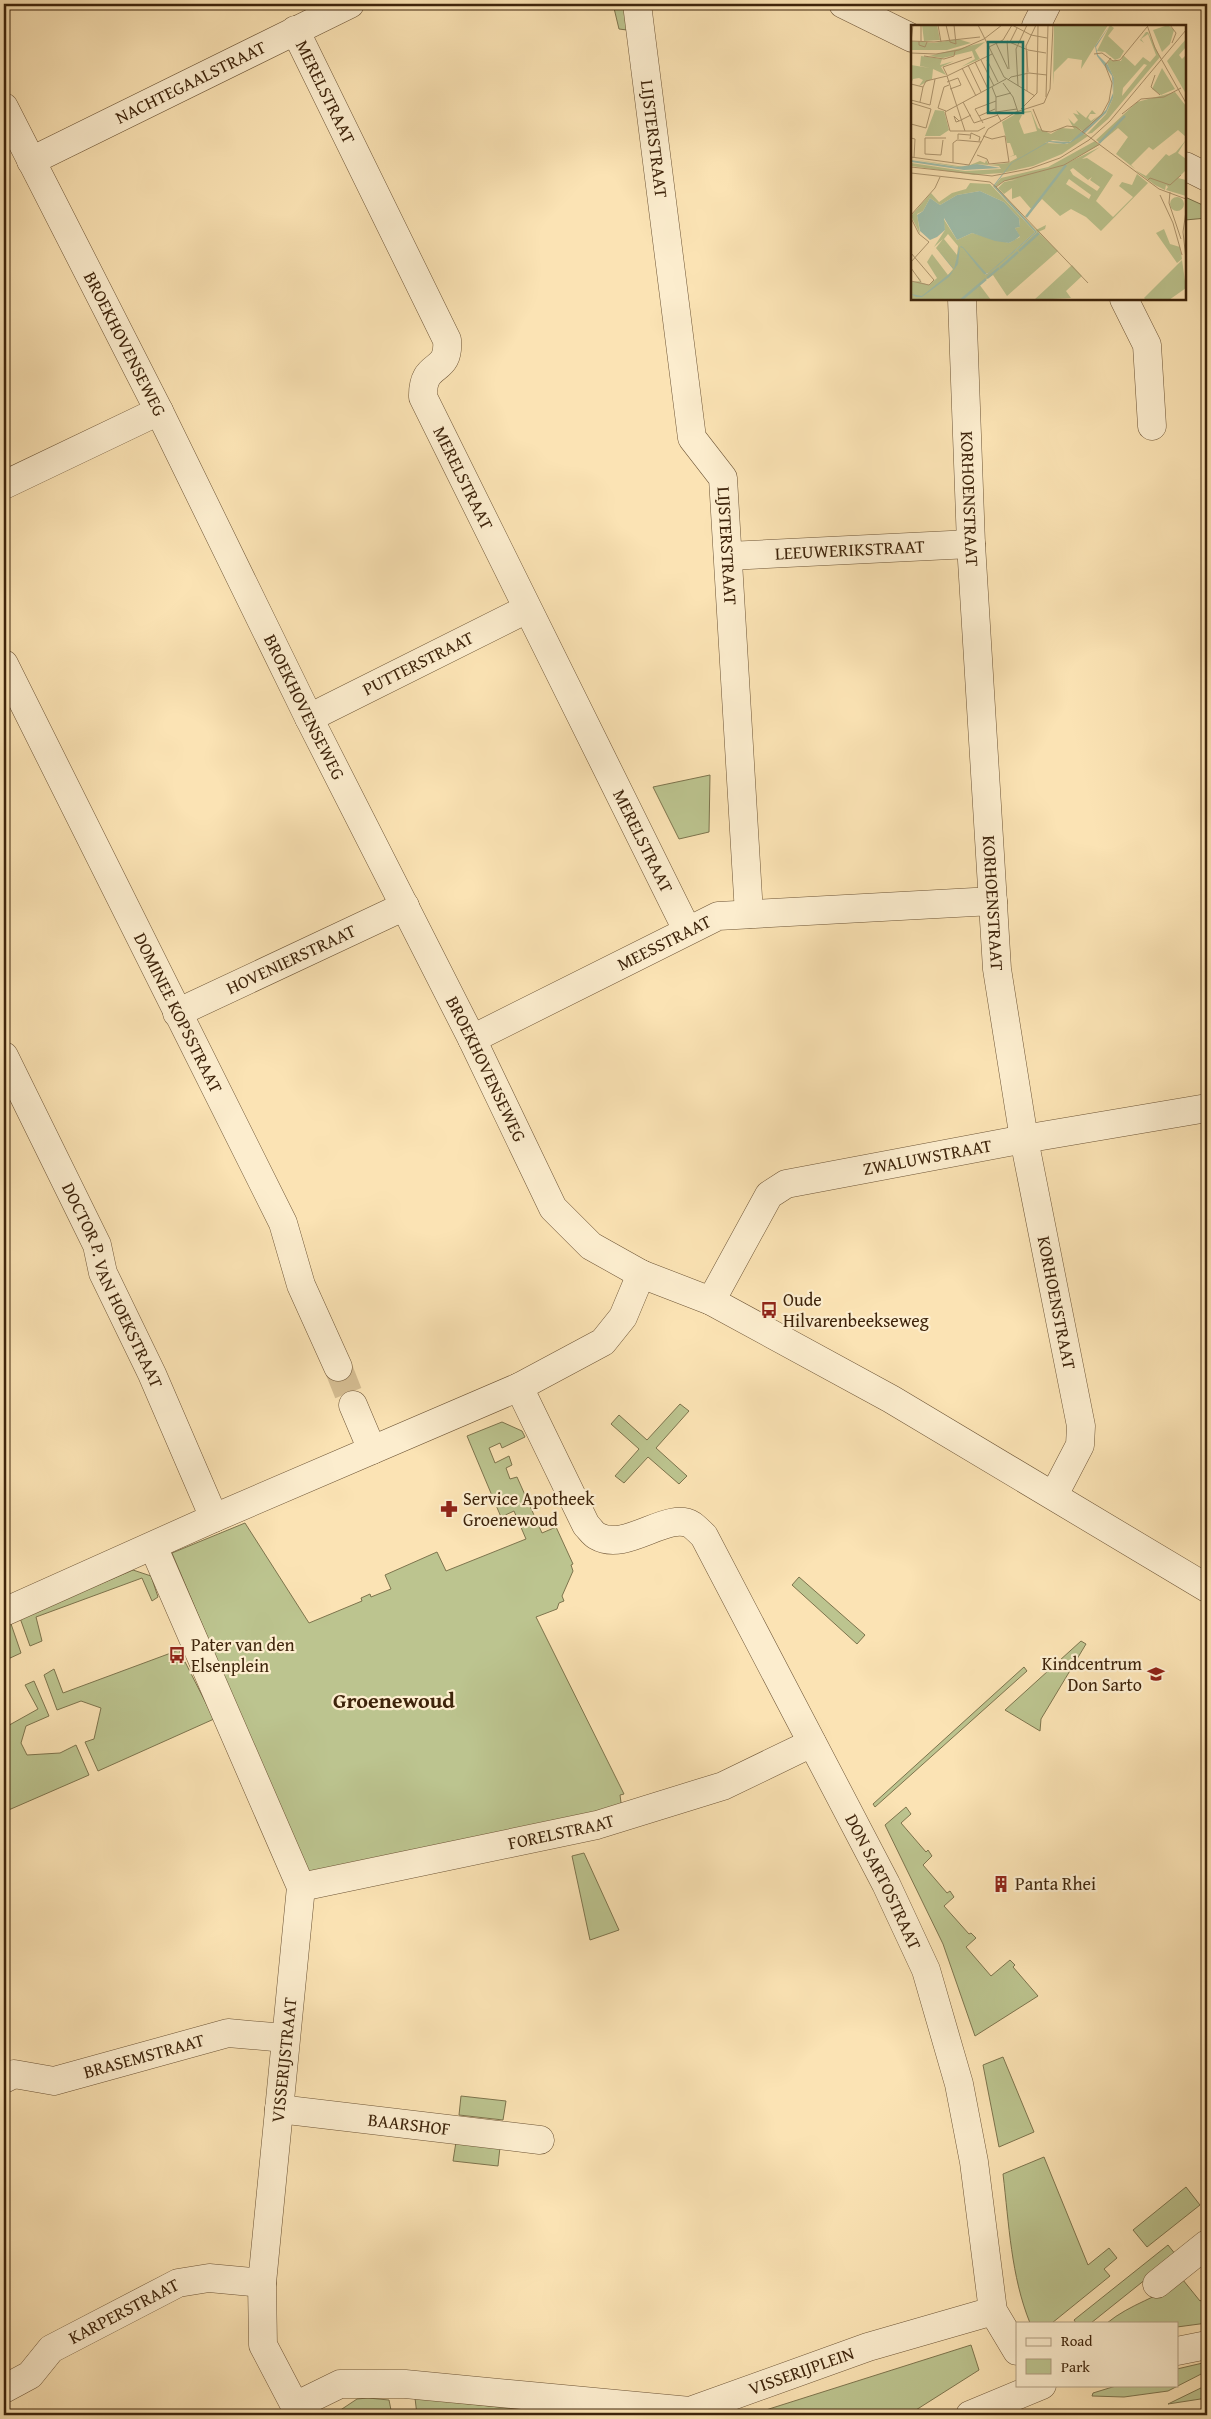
<svg xmlns="http://www.w3.org/2000/svg" width="1211" height="2419" viewBox="0 0 1211 2419" font-family="'Gentium Book Plus',serif">
<style>
.green{fill:#bcc48f;stroke:#7d744d}
.lines{fill:none;stroke-linecap:round;stroke-linejoin:round}
.street-tunnel{stroke:#d5bd92;stroke-width:28;stroke-dasharray:28 14;stroke-linecap:butt}
.street-casing{stroke:#6d5435;stroke-width:29}
.street{stroke:#fcedce;stroke-width:28}
.labels{text-anchor:middle;stroke-width:4.5;stroke-linejoin:round;paint-order:stroke}
.street-label{font-size:18px;fill:#3e240b;stroke:#fcedce}
.poi-label{font-size:18px;fill:#3e240b;stroke:#fcedce;text-anchor:start}
.district-label{font-size:22px;font-weight:bold;fill:#3e240b;stroke:#fcedce}
.inset-river{fill:none;stroke:#9fbeac;stroke-width:2.5}
.inset-road{fill:none;stroke:#af9770;stroke-width:1}
.view{fill:#0f766e;fill-opacity:0.15;stroke:#0f766e;stroke-width:2.5}
.inset-edge{fill:none;stroke:#3e240b;stroke-width:2.5}
</style>
<rect width="100%" height="100%" fill="#fbe3b4"/>
<filter id="stains"><feTurbulence type="fractalNoise" baseFrequency=".004" numOctaves="4"/><feColorMatrix values="0 0 0 0 .2 0 0 0 0 .09 0 0 0 0 .02 0 0 0 .5 -.17"/></filter>
<radialGradient id="worn" r=".72"><stop offset=".6" stop-color="#630" stop-opacity="0"/><stop offset="1" stop-color="#630" stop-opacity=".3"/></radialGradient>
<g class="green">
<path d="M 613,4 L 624,4 L 627,30 L 619,29 Z"/>
<path d="M 1185,197 L 1207,207 L 1207,218 L 1185,220 Z"/>
<path d="M 710,775 L 709,832 L 679,839 L 653,787 Z"/>
<path d="M 680,1404 L 689,1411 L 656,1448 L 687,1476 L 679,1484 L 648,1457 L 624,1483 L 615,1476 L 639,1449 L 611,1424 L 619,1415 L 647,1440 Z"/>
<path d="M 502,1422 L 522,1431 L 525,1437 L 502,1448 L 500,1443 L 489,1448 L 495,1463 L 509,1456 L 512,1465 L 506,1468 L 510,1479 L 517,1477 L 542,1533 L 556,1527 L 573,1564 L 571,1565 L 573,1571 L 562,1596 L 564,1601 L 559,1603 L 557,1609 L 536,1617 L 624,1794 L 620,1795 L 622,1810 L 307,1874 L 172,1553 L 245,1523 L 309,1623 L 362,1601 L 361,1598 L 370,1594 L 371,1597 L 391,1589 L 385,1575 L 437,1552 L 446,1571 L 526,1539 L 514,1511 L 501,1517 L 467,1436 Z"/>
<path d="M 133,1570 L 151,1576 L 158,1597 L 152,1601 L 142,1578 L 36,1617 L 42,1641 L 30,1646 L 20,1618 Z"/>
<path d="M 799,1577 L 865,1635 L 857,1644 L 792,1585 Z"/>
<path d="M 10,1621 L 21,1653 L 8,1659 L 4,1652 L 4,1624 Z"/>
<path d="M 1081,1641 L 1086,1644 L 1041,1719 L 1040,1731 L 1005,1710 Z"/>
<path d="M 179,1650 L 214,1719 L 98,1771 L 85,1742 L 94,1739 L 101,1708 L 81,1701 L 57,1710 L 44,1675 L 54,1669 L 63,1693 Z"/>
<path d="M 1024,1667 L 1027,1671 L 875,1807 L 873,1804 Z"/>
<path d="M 34,1681 L 49,1716 L 26,1726 L 21,1743 L 27,1755 L 60,1753 L 76,1745 L 89,1775 L 4,1812 L 4,1728 L 38,1709 L 25,1685 Z"/>
<path d="M 906,1807 L 911,1814 L 901,1823 L 926,1852 L 928,1850 L 932,1856 L 923,1865 L 947,1893 L 950,1891 L 954,1897 L 944,1906 L 969,1934 L 971,1933 L 976,1938 L 966,1947 L 991,1976 L 1010,1960 L 1015,1965 L 1013,1967 L 1038,1996 L 975,2036 L 943,1944 L 885,1825 Z"/>
<path d="M 584,1853 L 619,1930 L 590,1940 L 572,1856 Z"/>
<path d="M 1003,2057 L 1034,2132 L 999,2147 L 983,2065 Z"/>
<path d="M 461,2096 L 506,2101 L 503,2120 L 459,2115 Z"/>
<path d="M 456,2142 L 500,2147 L 498,2166 L 453,2161 Z"/>
<path d="M 1044,2157 L 1088,2265 L 1109,2248 L 1117,2258 L 1104,2269 L 1110,2276 L 1052,2323 L 1030,2323 C 1011,2276 1009,2224 1003,2174 Z"/>
<path d="M 1186,2187 L 1200,2205 L 1147,2247 L 1133,2230 Z"/>
<path d="M 1168,2245 L 1176,2255 L 1091,2323 L 1076,2323 L 1074,2320 Z"/>
<path d="M 1183,2280 L 1200,2301 L 1207,2296 L 1207,2323 L 1177,2327 L 1177,2323 L 1107,2323 C 1130,2304 1159,2297 1183,2280 Z"/>
<path d="M 971,2345 L 979,2370 L 908,2415 L 750,2415 Z"/>
<path d="M 1207,2362 L 1207,2371 L 1168,2391 L 1124,2397 L 1092,2396 L 1093,2393 L 1119,2385 L 1177,2385 L 1177,2369 Z"/>
<path d="M 1207,2385 L 1207,2398 L 1168,2404 Z"/>
<path d="M 368,2398 L 389,2400 L 392,2415 L 337,2415 L 336,2413 L 357,2399 Z"/>
<path d="M 415,2398 L 573,2415 L 417,2415 Z"/>
</g>
<g class="lines">
<path class="street-tunnel" d="M 338,1367 L 353,1405"/>
<g class="street-casing">
<g id="street">
<path id="s1" d="M 637,4 L 692,438 L 723,478 L 749,914"/>
<path d="M 843,4 L 912,38"/>
<path d="M 1036,26 L 1047,4"/>
<path id="s2" d="M 295,30 L 447,340 C 450,376 422,359 423,397 L 687,930"/>
<path id="s3" d="M 4,107 L 159,411 L 309,718 L 472,1039 L 553,1208 L 591,1246 L 641,1274 L 711,1301 L 891,1399 L 1207,1588"/>
<path id="s4" d="M 31,161 L 350,4"/>
<path d="M 1185,166 L 1207,177"/>
<path id="s5" d="M 962,299 L 971,544 L 997,969 L 1024,1139 L 1081,1426 L 1080,1445 L 1054,1495"/>
<path d="M 1124,299 L 1147,345 L 1152,426"/>
<path d="M 4,485 L 159,411"/>
<path id="s6" d="M 728,556 L 971,544"/>
<path id="s7" d="M 4,664 L 283,1223 L 301,1285 L 338,1367"/>
<path id="s8" d="M 309,718 L 527,609"/>
<path id="s9" d="M 177,1013 L 405,906"/>
<path id="s10" d="M 472,1039 L 718,916 L 993,901"/>
<path id="s11" d="M 4,1056 L 97,1245 L 103,1273 L 152,1374 L 214,1518"/>
<path id="s12" d="M 711,1301 L 769,1195 L 786,1184 L 1024,1139 L 1207,1108"/>
<path id="s13" d="M 519,1387 L 586,1525 C 590,1529 593,1534 597,1536 C 626,1553 668,1510 692,1525 C 696,1528 700,1532 704,1536 L 886,1884 L 926,1970 L 959,2084 L 974,2162 L 993,2311 L 1017,2351"/>
<path d="M 353,1405 L 372,1450"/>
<path d="M 153,1546 L 301,1887 L 262,2283 L 263,2345 L 295,2406"/>
<path d="M 4,1612 L 214,1518 L 519,1387 L 603,1342 L 623,1317 L 641,1274"/>
<path id="s14" d="M 301,1887 L 597,1825 L 723,1786 L 812,1743"/>
<path id="s15" d="M 4,2079 L 14,2074 L 54,2081 L 228,2033 L 285,2038"/>
<path id="s16" d="M 279,2109 L 540,2140"/>
<path d="M 1157,2284 L 1207,2244"/>
<path d="M 1177,2351 L 1207,2345"/>
<path id="s17" d="M 4,2389 L 30,2375 L 51,2349 L 178,2283 L 209,2278 L 262,2283"/>
<path id="s18" d="M 300,2415 L 295,2406 L 340,2384 L 405,2384 L 690,2411 L 868,2347 L 993,2311"/>
<path d="M 970,2415 L 1042,2385"/>
</g>
</g>
<use href="#street" class="street"/>
</g>
<defs>
<g id="bus-bare" transform="scale(1.35)"><path d="M-5-6H5V4H4V6H2V4H-2V6H-4V4H-5ZM-3.5-4V0h7V-4ZM-3.5 1.2v1.5H-2V1.2ZM2 1.2v1.5H3.5V1.2Z" fill="#8f2418" stroke="#fcedce" stroke-width="2.5" paint-order="stroke"/></g>
<g id="pharmacy-bare" transform="scale(1.35)"><path d="M-2-6h4v4h4v4h-4v4h-4v-4h-4v-4h4Z" fill="#8f2418" stroke="#fcedce" stroke-width="2.5" paint-order="stroke"/></g>
<g id="school-bare" transform="scale(1.35)"><path d="M0-5L7-2L0 1L-7-2ZM-4 1L0 2.5L4 1V4Q0 6-4 4Z" fill="#8f2418" stroke="#fcedce" stroke-width="2.5" paint-order="stroke"/></g>
<g id="building-bare" transform="scale(1.35)"><path d="M-4-6H4V6H1V3H-1V6H-4ZM-2.5-4.3h1.7v1.8h-1.7ZM.8-4.3h1.7v1.8H.8ZM-2.5-1h1.7V.8h-1.7ZM.8-1h1.7V.8H.8Z" fill="#8f2418" stroke="#fcedce" stroke-width="2.5" paint-order="stroke"/></g>
</defs>
<g fill-rule="evenodd">
<use href="#bus-bare" x="769" y="1310"/>
<use href="#pharmacy-bare" x="449" y="1509"/>
<use href="#bus-bare" x="177" y="1655"/>
<use href="#school-bare" x="1156" y="1674"/>
<use href="#building-bare" x="1001" y="1884"/>
</g>
<g class="labels">
<g class="street-label">
<text dy="6" stroke="none"><textPath href="#s4" startOffset="178">NACHTEGAALSTRAAT</textPath></text>
<text dy="6" stroke="none"><textPath href="#s2" startOffset="69">MERELSTRAAT</textPath></text>
<text dy="6" stroke="none"><textPath href="#s1" startOffset="136">LIJSTERSTRAAT</textPath></text>
<text dy="6" stroke="none"><textPath href="#s3" startOffset="266">BROEKHOVENSEWEG</textPath></text>
<text dy="6" stroke="none"><textPath href="#s2" startOffset="501">MERELSTRAAT</textPath></text>
<text dy="6" stroke="none"><textPath href="#s5" startOffset="200">KORHOENSTRAAT</textPath></text>
<text dy="6" stroke="none"><textPath href="#s1" startOffset="556">LIJSTERSTRAAT</textPath></text>
<text dy="6" stroke="none"><textPath href="#s6" startOffset="122">LEEUWERIKSTRAAT</textPath></text>
<text dy="6" stroke="none"><textPath href="#s8" startOffset="122">PUTTERSTRAAT</textPath></text>
<text dy="6" stroke="none"><textPath href="#s3" startOffset="671">BROEKHOVENSEWEG</textPath></text>
<text dy="6" stroke="none"><textPath href="#s2" startOffset="906">MERELSTRAAT</textPath></text>
<text dy="6" stroke="none"><textPath href="#s5" startOffset="605">KORHOENSTRAAT</textPath></text>
<text dy="6" stroke="none"><textPath href="#s10" startOffset="215">MEESSTRAAT</textPath></text>
<text dy="6" stroke="none"><textPath href="#s9" startOffset="126">HOVENIERSTRAAT</textPath></text>
<text dy="6" stroke="none"><textPath href="#s7" startOffset="390">DOMINEE KOPSSTRAAT</textPath></text>
<text dy="6" stroke="none"><textPath href="#s3" startOffset="1076">BROEKHOVENSEWEG</textPath></text>
<text dy="6" stroke="none"><textPath href="#s12" startOffset="285">ZWALUWSTRAAT</textPath></text>
<text dy="6" stroke="none"><textPath href="#s11" startOffset="254">DOCTOR P. VAN HOEKSTRAAT</textPath></text>
<text dy="6" stroke="none"><textPath href="#s5" startOffset="1010">KORHOENSTRAAT</textPath></text>
<text dy="6" stroke="none"><textPath href="#s14" startOffset="266">FORELSTRAAT</textPath></text>
<text dy="6" stroke="none"><textPath href="#s13" startOffset="674">DON SARTOSTRAAT</textPath></text>
<text dy="6" stroke="none"><textPath href="#s15" startOffset="145">BRASEMSTRAAT</textPath></text>
<text transform="translate(284 2060) rotate(-84)" y="6">VISSERIJSTRAAT</text>
<text dy="6" stroke="none"><textPath href="#s16" startOffset="131">BAARSHOF</textPath></text>
<text dy="6" stroke="none"><textPath href="#s17" startOffset="145">KARPERSTRAAT</textPath></text>
<text dy="6" stroke="none"><textPath href="#s18" startOffset="530">VISSERIJPLEIN</textPath></text>
</g>
<g class="poi-label">
<text x="783" y="1306">Oude<tspan x="783" dy="21">Hilvarenbeekseweg</tspan></text>
<text x="463" y="1505">Service Apotheek<tspan x="463" dy="21">Groenewoud</tspan></text>
<text x="191" y="1651">Pater van den<tspan x="191" dy="21">Elsenplein</tspan></text>
<text x="1142" y="1670" text-anchor="end">Kindcentrum<tspan x="1142" dy="21">Don Sarto</tspan></text>
<text x="1015" y="1890">Panta Rhei</text>
</g>
<g class="district-label">
<text x="394" y="1708">Groenewoud</text>
</g>
</g>
<g transform="translate(911 25)">
<rect width="275" height="275" fill="#fbe3b4"/>
<path d="M 11,0 L 26,0 L 29,15 L 13,16 ZM 143,0 L 197,0 L 170,44 L 171,35 L 157,33 L 143,47 L 142,60 ZM 199,0 L 203,3 L 197,11 L 213,26 L 209,33 L 204,35 L 194,27 L 186,26 ZM 257,0 L 263,5 L 259,19 L 251,27 L 242,5 ZM 235,7 L 237,7 L 249,32 L 197,94 L 181,108 L 176,109 L 195,89 L 202,73 L 203,53 L 196,38 L 199,35 L 210,36 L 212,30 L 224,41 L 232,32 L 239,37 L 245,30 L 237,9 L 230,14 L 233,18 L 229,15 ZM 233,39 L 236,40 L 211,71 L 212,63 ZM 47,14 L 60,18 L 36,25 L 0,25 L 1,16 L 23,18 ZM 275,14 L 275,22 L 268,30 L 271,34 L 275,30 L 275,69 L 256,36 ZM 74,17 L 64,25 L 69,34 L 50,42 L 64,34 L 61,26 L 32,33 L 18,31 ZM 10,31 L 31,34 L 29,40 L 43,36 L 30,42 L 35,50 L 22,44 L 21,54 L 8,61 L 12,55 L 8,53 L 2,54 L 0,59 L 0,40 L 19,43 L 9,41 ZM 251,43 L 264,64 L 250,70 L 241,64 ZM 264,67 L 275,81 L 275,112 L 267,105 L 242,125 L 238,122 L 220,140 L 224,144 L 205,129 L 217,112 L 207,103 L 189,118 L 185,115 L 226,77 ZM 24,85 L 33,86 L 38,105 L 29,111 L 14,111 ZM 165,85 L 175,93 L 181,85 L 185,89 L 179,89 L 177,93 L 180,96 L 187,91 L 172,106 L 167,103 L 172,109 L 158,117 L 142,115 L 134,118 L 156,119 L 173,109 L 177,111 L 151,129 L 122,141 L 91,148 L 63,150 L 0,141 L 0,138 L 54,146 L 90,144 L 88,141 L 66,139 L 57,142 L 47,142 L 0,134 L 54,142 L 69,136 L 74,138 L 75,135 L 78,140 L 97,138 L 106,133 L 105,130 L 98,132 L 103,130 L 102,126 L 99,118 L 96,118 L 91,97 L 108,87 L 120,86 L 127,103 L 140,109 L 150,103 L 163,104 L 157,93 L 163,99 L 167,95 L 162,88 L 168,90 ZM 120,87 L 126,106 L 113,109 L 108,96 L 111,90 L 107,89 ZM 275,115 L 267,128 L 275,134 L 275,145 L 267,153 L 275,155 L 275,171 L 255,165 L 257,162 L 255,160 L 254,165 L 244,160 L 224,145 L 235,151 L 255,129 L 258,131 L 265,127 ZM 184,116 L 188,120 L 154,139 L 189,122 L 171,134 L 176,133 L 202,150 L 185,176 L 202,192 L 222,172 L 208,161 L 211,157 L 221,160 L 226,149 L 237,158 L 190,206 L 175,192 L 160,184 L 149,191 L 131,174 L 121,185 L 109,171 L 101,174 L 101,163 L 93,169 L 87,163 L 93,157 L 108,154 L 93,156 L 84,162 L 125,205 L 135,200 L 134,204 L 127,207 L 147,226 L 96,271 L 82,250 L 68,259 L 80,275 L 1,275 L 0,257 L 10,256 L 4,249 L 10,255 L 9,257 L 18,260 L 26,253 L 16,237 L 21,229 L 37,250 L 42,244 L 25,223 L 32,214 L 23,222 L 34,205 L 32,193 L 46,215 L 61,208 L 98,218 L 109,212 L 104,203 L 109,202 L 108,193 L 93,177 L 69,166 L 46,170 L 29,180 L 19,173 L 12,186 L 6,189 L 9,209 L 0,191 L 20,168 L 28,177 L 41,168 L 55,164 L 59,158 L 79,159 L 124,207 L 78,248 L 73,248 L 75,250 L 126,207 L 83,162 L 84,160 L 90,153 L 137,142 ZM 162,143 L 177,155 L 181,152 L 179,155 L 189,162 L 186,166 L 162,150 L 159,145 ZM 158,154 L 180,170 L 178,174 L 155,159 ZM 37,209 L 47,221 L 46,230 L 33,214 ZM259 179a7 7 0 1 1 14 0a7 7 0 1 1-14 0ZM 253,204 L 259,219 L 269,222 L 271,234 L 266,238 L 245,208 ZM 271,235 L 275,263 L 258,275 L 235,275 L 233,273 ZM 161,240 L 171,251 L 155,266 L 160,273 L 123,275 Z" fill="#bcc48f" fill-rule="evenodd"/>
<path d="M 199,0 L 185,22 L 187,30 L 197,40 L 203,53 L 202,73 L 195,88 L 172,110 L 159,118 L 153,119 L 138,117 L 101,138 L 84,160 L 126,207 L 76,250 L 73,249 L 66,241 L 52,223 L 49,222 L 47,239 L 38,252 L 11,272 L 5,272 L 0,269 L 11,271 L 43,245 L 27,225 L 43,244 L 48,223 L 50,221 L 52,222 L 76,249 L 124,207 L 82,161 L 100,138 L 138,116 L 159,117 L 195,85 L 202,68 L 201,51 L 186,31 L 184,21 ZM 0,135 L 47,142 L 66,139 L 90,143 L 53,145 L 0,137 ZM 69,166 L 93,177 L 108,193 L 109,202 L 104,203 L 109,211 L 104,215 L 98,218 L 84,216 L 61,208 L 46,215 L 33,193 L 34,205 L 26,212 L 19,215 L 9,206 L 6,190 L 12,186 L 19,173 L 29,180 L 46,170 Z" fill="#9fbeac"/>
<path class="inset-river" d="M 188,118 L 214,91M 115,192 L 155,140M 108,226 L 128,208M 89,243 L 107,227M 76,253 L 88,243M 50,275 L 75,254"/>
<path class="inset-road" d="M 27,0 L 30,17M 35,0 L 39,17 L 45,19 L 43,0M 67,0 L 93,52 L 124,71M 101,0 L 120,10 L 136,13M 236,0 L 244,23 L 275,78M 259,0 L 265,8 L 261,18M 0,16 L 23,17 L 69,12M 8,16 L 8,20 L 14,22 L 16,17M 10,16 L 10,0M 0,17 L 2,0M 99,17 L 106,3M 85,18 L 97,44M 78,22 L 92,15 L 101,0M 116,26 L 116,66M 0,28 L 25,29 L 48,25 L 73,14 L 91,0M 183,29 L 191,28 L 202,36 L 209,35 L 236,2M 13,31 L 33,34 L 43,31 L 44,26M 70,35 L 83,61M 76,35 L 87,57M 64,37 L 77,64M 57,40 L 70,67M 51,43 L 65,71M 98,44 L 96,16 L 117,25 L 135,28M 117,47 L 115,21 L 125,0M 36,50 L 32,42 L 61,32M 244,50 L 240,62 L 249,70M 36,51 L 54,106M 97,55 L 100,52 L 118,48 L 136,50M 36,57 L 47,53 L 50,60 L 39,64M 92,58 L 102,72 L 107,87M 0,59 L 12,62 L 15,56 L 36,51 L 81,29M 107,61 L 105,24 L 116,0M 81,62 L 85,72 L 85,87M 85,72 L 100,68M 135,72 L 137,0M 0,75 L 19,80 L 24,54M 9,77 L 12,62M 52,77 L 63,98 L 87,90M 0,78 L 20,84 L 15,103 L 0,99M 110,84 L 126,68 L 127,0M 122,84 L 131,106 L 140,107 L 156,101 L 165,102 L 248,164 L 275,174M 35,86 L 27,83 L 33,62 L 38,60M 211,89 L 230,74 L 253,72 L 270,63M 68,91 L 84,84M 48,96 L 45,97 L 43,91 L 48,96 L 60,90M 90,96 L 85,87 L 106,84M 72,98 L 64,84 L 85,76M 74,102 L 67,106 L 39,106 L 34,87 L 95,54M 171,107 L 191,89 L 198,76 L 201,58 L 194,40 L 200,33M 0,113 L 4,114 L 3,133M 47,114 L 47,109 L 59,110M 59,114 L 60,108 L 69,112 L 68,116M 32,115 L 30,130 L 14,129 L 14,113 L 35,113M 66,130 L 76,134 L 78,139 L 98,137 L 94,111 L 81,114 L 72,111M 0,132 L 58,140 L 77,104 L 105,87 L 133,78 L 139,64 L 142,0M 42,138 L 42,118 L 46,115 L 70,117M 0,142 L 81,151 L 118,144 L 149,133 L 178,115 L 199,96 L 275,5M 0,148 L 79,157 L 85,162 L 93,156 L 153,140 L 189,119M 236,156 L 239,153 L 259,160 L 270,150M 85,162 L 177,258M 259,167 L 258,178 L 270,214M 249,170 L 262,198 L 271,230M 275,186 L 272,207 L 275,234M 0,190 L 24,163 L 29,152M 0,193 L 8,209 L 18,217 L 0,237M 0,228 L 23,255 L 18,260 L 0,256M 0,243 L 10,257"/>
<path class="view" d="M 77,17 L 112,17 L 112,88 L 77,88 Z"/>
<rect width="275" height="275" class="inset-edge"/>
</g>
<rect width="1211" height="2419" fill="none" stroke="#fbe3b4" stroke-width="20"/>
<rect x="5" y="5" width="1201" height="2409" fill="none" stroke="#3e240b" stroke-width="2.5"/>
<rect x="10" y="10" width="1191" height="2399" fill="none" stroke="#3e240b"/>
<rect x="1016" y="2322" width="162" height="65" fill="#fcedce" stroke="#b09d80"/>
<rect x="1026" y="2338" width="25" height="8" fill="#fcedce" stroke="#b09d80"/>
<text x="1061" y="2346" font-size="15" fill="#3e240b">Road</text>
<rect x="1026" y="2359" width="25" height="15" fill="#bcc48f" stroke="#b09d80"/>
<text x="1061" y="2372" font-size="15" fill="#3e240b">Park</text>
<rect width="100%" height="100%" filter="url(#stains)"/>
<rect width="100%" height="100%" fill="url(#worn)"/>
</svg>
